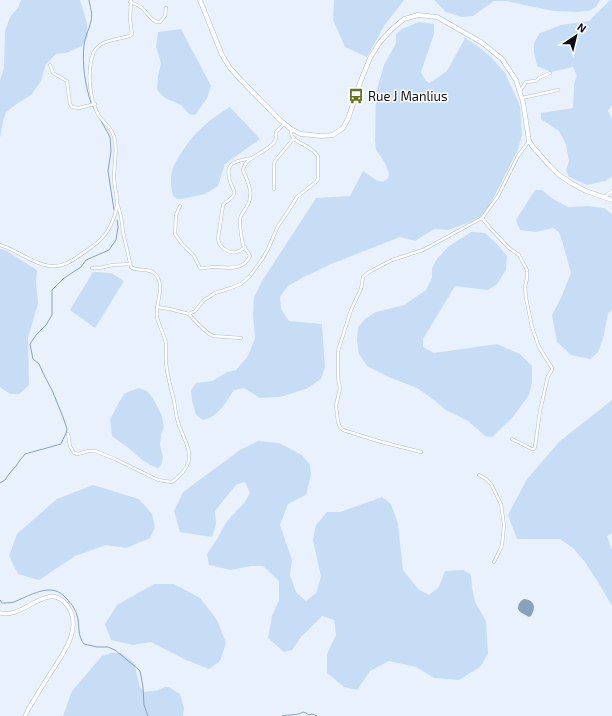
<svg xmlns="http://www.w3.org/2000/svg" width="612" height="716" viewBox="0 0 612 716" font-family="'Exo 2',sans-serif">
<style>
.green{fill:#c7ddf5}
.water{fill:#88a1bc}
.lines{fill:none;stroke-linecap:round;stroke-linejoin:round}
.stream{stroke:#88a1bc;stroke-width:1}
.minor-casing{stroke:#adbccb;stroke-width:3.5}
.tertiary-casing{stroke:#adbccb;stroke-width:4.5}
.secondary-casing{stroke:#adbccb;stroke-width:5}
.minor{stroke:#fff;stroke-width:2.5}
.tertiary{stroke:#fff;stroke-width:3.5}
.secondary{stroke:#fff;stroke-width:4}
.labels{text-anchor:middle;stroke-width:3;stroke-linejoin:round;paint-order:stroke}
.poi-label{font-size:13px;fill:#090d13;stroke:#fff;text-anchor:start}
</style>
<rect width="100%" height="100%" fill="#e9f2fc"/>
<g class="green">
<path d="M 21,0 L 80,0 L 87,23 L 88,36 L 82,46 L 66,53 L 56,54 L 46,64 L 41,81 L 31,95 L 18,103 L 6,112 L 3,122 L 0,138 L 0,80 L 4,67 L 5,31 L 10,17 L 18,8 Z"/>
<path d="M 334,0 L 404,0 L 384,26 L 367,57 L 345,47 L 333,20 Z"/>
<path d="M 434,0 L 600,0 L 596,7 L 588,11 L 578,12 L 553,11 L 506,1 L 494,1 L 473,16 L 462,17 L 446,12 Z"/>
<path d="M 610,0 L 612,0 L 612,105 L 608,111 L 612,119 L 612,177 L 605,181 L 587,185 L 569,177 L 566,170 L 569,161 L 566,144 L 559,131 L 541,119 L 541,113 L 573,108 L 574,84 L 577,76 L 573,67 L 551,72 L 537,66 L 534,52 L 534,43 L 540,33 L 561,25 L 589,21 Z"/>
<path d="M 419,22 L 434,24 L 434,34 L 421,72 L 425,80 L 429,83 L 437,78 L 447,71 L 465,38 L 479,47 L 492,58 L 505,73 L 520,106 L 522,135 L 518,149 L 487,211 L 478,219 L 448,230 L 434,229 L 415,241 L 400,237 L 331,264 L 302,278 L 288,286 L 280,297 L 281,309 L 289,321 L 322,324 L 325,367 L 321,379 L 306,389 L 280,397 L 260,398 L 244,388 L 234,390 C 226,402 218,417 203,420 L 196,415 L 192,401 L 191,390 L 196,383 L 212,381 L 227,372 L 236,370 L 248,356 L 255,338 L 253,314 L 254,297 L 262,281 L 316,198 L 350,196 L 363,171 L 376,180 L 383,182 L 388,178 L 389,174 L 385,163 L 376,150 L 375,141 L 376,93 L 384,65 L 396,43 L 396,34 L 402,29 Z"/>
<path d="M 181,29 L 211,86 L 207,98 L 195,115 L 189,114 L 181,105 L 165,98 L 157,90 L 158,76 L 161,63 L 156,47 L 158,32 Z"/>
<path d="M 230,107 L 260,139 L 225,164 L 218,186 L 205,194 L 182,199 L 177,199 L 173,196 C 171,188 170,179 172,171 C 173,167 175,163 177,160 C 191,135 207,121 230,107 Z"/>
<path d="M 535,190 L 542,190 L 553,199 L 568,207 L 588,206 L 604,208 L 612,214 L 612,309 L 608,314 L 603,339 L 598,352 L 590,359 L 571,355 L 557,342 L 552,315 L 561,298 L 571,273 L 562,241 L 559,232 L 553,228 L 536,232 L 520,230 L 516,220 Z"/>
<path d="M 471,232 L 485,233 L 497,244 L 507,256 L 506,270 L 497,284 L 488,290 L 455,286 L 423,339 L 423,347 L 434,353 L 497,344 L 520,354 L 532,366 L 532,383 L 529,395 L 513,417 L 492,437 L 485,436 L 468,421 L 446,410 L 434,400 L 417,388 L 391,378 L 367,366 L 359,354 L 357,340 L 358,327 L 365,319 L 376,312 L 404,305 L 426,290 L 432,278 L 432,269 L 436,260 L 448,247 Z"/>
<path d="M 0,249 L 5,250 L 37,270 L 36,282 L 38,304 L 28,337 L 29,385 L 19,394 L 10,394 L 0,387 Z"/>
<path d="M 93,272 L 111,273 L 124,281 L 95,328 L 70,310 Z"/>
<path d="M 138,388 L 147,391 L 153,398 L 162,416 L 164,427 L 161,435 L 160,445 L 163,457 L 161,466 L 158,468 C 146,465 136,454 126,446 C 121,443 117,440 112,436 L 110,420 L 119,402 L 125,393 Z"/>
<path d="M 612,400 L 612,533 L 607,536 L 612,550 L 612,606 L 598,582 L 585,562 L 573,548 L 560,539 L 517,539 L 508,515 L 527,479 L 560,441 Z"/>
<path d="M 258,441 L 279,443 L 302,455 L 310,465 L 311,475 L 306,495 L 288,504 L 280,525 L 292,560 L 290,575 L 296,592 L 306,601 L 316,593 L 321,577 L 313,540 L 316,525 L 327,512 L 340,512 L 382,497 L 391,504 L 398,524 L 403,570 L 418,589 L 429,595 L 439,587 L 445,571 L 463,570 L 471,575 L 472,587 L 475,602 L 486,621 L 488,654 L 480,667 L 459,680 L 434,678 L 416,667 L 389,661 L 370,671 L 357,690 L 344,687 L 327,673 L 327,654 L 336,635 L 334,620 L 322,616 L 301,637 L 292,650 L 284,652 L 268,638 L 272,616 L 279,600 L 279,581 L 263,566 L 251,566 L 231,570 L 209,565 L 207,554 L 217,539 L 227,521 L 244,503 L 250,493 L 245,482 L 236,485 L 215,511 L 216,524 L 212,537 L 180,532 L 174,511 L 183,492 L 240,450 Z"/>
<path d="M 93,485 L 139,499 L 152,514 L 155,527 L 150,538 L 126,548 L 106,545 L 75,556 L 39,580 L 18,574 L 9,556 L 17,534 L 57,499 Z"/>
<path d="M 154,584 L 174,584 L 200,598 L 217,620 L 226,643 L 220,661 L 209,669 L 186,660 L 151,642 L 133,645 L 111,640 L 105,624 L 117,605 Z"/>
<path d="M 111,653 L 122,653 L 134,663 L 140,687 L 144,692 L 158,690 L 165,687 L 169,687 L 180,694 L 184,708 L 183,716 L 63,716 L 72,691 L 102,656 Z"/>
</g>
<path class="water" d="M 524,599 C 535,600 536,608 531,616 L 529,617 L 520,612 L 518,609 C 518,604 520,601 524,599 Z"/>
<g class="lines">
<g class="stream">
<path d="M 89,0 C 90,6 93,15 91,21 C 89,30 85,36 84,45 C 82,64 85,85 91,103"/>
<path d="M 93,106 L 110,137 L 111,151 L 108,171 L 114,210"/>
<path d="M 0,483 L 5,480 L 9,474 L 16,466 L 20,460 L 25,454 L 61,444 L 66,433 L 67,429 L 63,417 L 52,390 L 45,377 L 39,364 L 33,359 L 30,344 L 36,335 L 46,325 L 52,315 L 52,290 L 64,278 L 81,267 L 86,260 L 109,250 L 116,240 L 118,227 L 117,220"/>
<path d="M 0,600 L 2,603 C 6,603 10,603 14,602 C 17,601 20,599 23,598 C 37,592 53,584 65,597 C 70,602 75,608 77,615 C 80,624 77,636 84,644 L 97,647 L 108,647 L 115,650 L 138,669 L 140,671 L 141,676 L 143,687 L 144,705 L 148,716"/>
<path d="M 282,716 C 290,714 296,716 303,712 L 306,713 L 309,715 L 312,714 L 317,716"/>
</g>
<g class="minor-casing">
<g id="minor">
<path d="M 130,2 C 134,4 139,5 142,8 C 148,13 152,23 160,22 L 165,16 L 166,8"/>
<path d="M 50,65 L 53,73 L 65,80 L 67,81 L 70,104 L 72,107 L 79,108 L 95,104"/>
<path d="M 520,91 L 526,82 L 536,81 L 539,78 L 550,73"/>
<path d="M 522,98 L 558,90"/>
<path d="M 274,189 L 274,164 L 275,161 L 294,138"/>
<path d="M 605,197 L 612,191"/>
<path d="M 180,206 L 176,215 L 175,234 L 182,244 L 194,256 L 200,268 C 204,269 208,267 212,267 C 226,267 243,272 250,256 C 248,251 245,249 243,245 C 242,239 239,225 240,219 C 241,214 245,210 247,206 C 255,193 247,181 243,170 C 245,156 268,153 275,141 C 277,138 276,134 276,132 L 284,124"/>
<path d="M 482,218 L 490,228 L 509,248 L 519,255 L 527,270 L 527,278 L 525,287 L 526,298 L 532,327 L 539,347 L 552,368 L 552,370 L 548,376 L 540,411 L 535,447 L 534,449 L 532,449 L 512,439"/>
<path d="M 0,245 C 17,250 32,264 50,266 C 62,268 74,260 83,253 C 90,248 97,244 102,238 C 110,230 117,213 117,202 C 117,194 114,186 114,178 C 114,166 117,153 115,141 C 114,130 105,124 99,116 C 89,99 87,72 93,54 C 98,40 119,39 130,36 L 132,34 L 130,19 L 131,0"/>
<path d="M 245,247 C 244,248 240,251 239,251 C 230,256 219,247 218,239 L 223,205 C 226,201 233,199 234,194 C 235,190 232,187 231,184 C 223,163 234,161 252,158"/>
<path d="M 92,268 L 99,268 L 113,265 L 130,264"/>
<path d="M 157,307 L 170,309 L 189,314 L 195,311 L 204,300 L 209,297 L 215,293 L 231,288 L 241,284 L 250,276 L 263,258 L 268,249 L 278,226 L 289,210 L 297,197 L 317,181 L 318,178 L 318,156 C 312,147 302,145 294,139 C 291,136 291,133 291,130"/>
<path d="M 189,314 C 195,321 205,332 213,336 L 241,338"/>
<path d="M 68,434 L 70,446 L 74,453 L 78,454 L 88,451 L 95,451 L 115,459 L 158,480 L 172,482 C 180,476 189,468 189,457 C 190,445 181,434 178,422 C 176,415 175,408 174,401 C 171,388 167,375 166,362 C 165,356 167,350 166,344 C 165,336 159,326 157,317 C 155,305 164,290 158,278 C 151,265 139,273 131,267 L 123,232 L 121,216 L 117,203"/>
<path d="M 421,452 L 378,441 L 343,430 L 340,427 L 338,422 L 336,406 L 340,388 L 338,378 L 338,351 L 351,310 L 361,289 L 363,277 L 369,272 L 392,260 L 423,250 L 482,218 L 498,196 L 518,156 L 529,141"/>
<path d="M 479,475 L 486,479 L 491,484 L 501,504 L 504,525 L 502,545 L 501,548 L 494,562"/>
</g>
</g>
<g class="tertiary-casing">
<path id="tertiary" d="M 0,613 C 16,618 33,600 48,597 C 56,595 62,599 67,605 C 84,628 62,655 50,674 C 43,685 36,696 29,708 L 25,716"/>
</g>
<g class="secondary-casing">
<path id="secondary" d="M 200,0 L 222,55 L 230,68 L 241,80 L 280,120 L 291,129 L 301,134 L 322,136 L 333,135 L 343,128 L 348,119 L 360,83 L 370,58 L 380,42 L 392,29 L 404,19 L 418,15 L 437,17 L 481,42 L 502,59 L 516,80 L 523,102 L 529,141 L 533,147 L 549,165 L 559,175 L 571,183 L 586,191 L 612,200"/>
</g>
<use href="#minor" class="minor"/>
<use href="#tertiary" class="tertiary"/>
<use href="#secondary" class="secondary"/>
</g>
<defs>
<g id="bus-bare" transform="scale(1.2)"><path d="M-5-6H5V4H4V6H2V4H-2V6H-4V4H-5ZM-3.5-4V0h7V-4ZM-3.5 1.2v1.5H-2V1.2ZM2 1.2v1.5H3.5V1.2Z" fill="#657420" stroke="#fff" stroke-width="2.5" paint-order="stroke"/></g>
</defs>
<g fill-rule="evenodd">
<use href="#bus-bare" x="356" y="96"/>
</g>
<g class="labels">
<g class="poi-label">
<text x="368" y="101">Rue J Manlius</text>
</g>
</g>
<g transform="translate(576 36) rotate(35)" stroke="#ffffff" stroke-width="3" paint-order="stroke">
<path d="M0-3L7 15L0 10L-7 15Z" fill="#090d13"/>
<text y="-6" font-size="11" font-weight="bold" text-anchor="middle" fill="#090d13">N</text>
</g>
</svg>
